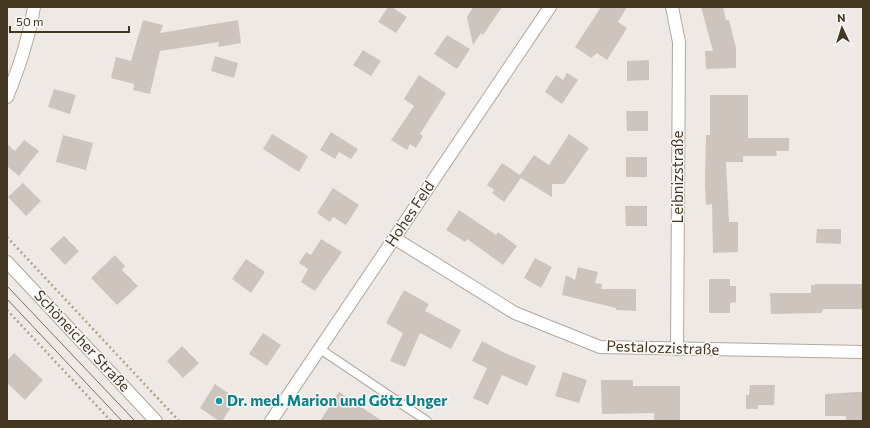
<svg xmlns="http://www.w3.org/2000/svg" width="870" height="428" viewBox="0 0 870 428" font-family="Commissioner,sans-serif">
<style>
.building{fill:#cdc5bd}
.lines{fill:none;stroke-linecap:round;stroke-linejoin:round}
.service-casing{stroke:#b1a99f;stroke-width:10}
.minor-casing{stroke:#b1a99f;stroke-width:14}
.secondary-casing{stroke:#b4a899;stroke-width:14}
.path{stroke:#b5a083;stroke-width:2.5;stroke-dasharray:2 3;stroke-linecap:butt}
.service{stroke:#fff;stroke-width:8}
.minor{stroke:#fff;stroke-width:12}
.secondary{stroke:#fff;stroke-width:12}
.tram{stroke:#7e725d;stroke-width:1}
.culture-dot{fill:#0f9aa8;stroke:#fbf8f6;stroke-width:1.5}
.labels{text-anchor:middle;stroke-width:3;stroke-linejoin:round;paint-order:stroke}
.street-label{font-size:15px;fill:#433722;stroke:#fbf8f6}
.culture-label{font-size:15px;font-weight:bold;fill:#0d838f;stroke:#fbf8f6;text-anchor:start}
</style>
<rect width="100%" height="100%" fill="#efe9e5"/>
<g class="building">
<path d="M 388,7 L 392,7 L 407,17 L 396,33 L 378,22 Z"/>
<path d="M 473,7 L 502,7 L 483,35 L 481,33 L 473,45 L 467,17 Z"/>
<path d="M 601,7 L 627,7 L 618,22 L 627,28 L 607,60 L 597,53 L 591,58 L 575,47 Z"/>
<path d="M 701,7 L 723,7 L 726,20 L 729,20 L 736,48 L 736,68 L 706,69 L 705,51 L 713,51 Z"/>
<path d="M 143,20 L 163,25 L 160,33 L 238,20 L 241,43 L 218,47 L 219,42 L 160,51 L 150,94 L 133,90 L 134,84 L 111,78 L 116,57 L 131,61 Z"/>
<path d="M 447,35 L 470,49 L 457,69 L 434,54 Z"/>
<path d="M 363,50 L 381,61 L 371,76 L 353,65 Z"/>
<path d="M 215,56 L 238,63 L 234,78 L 211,71 Z"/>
<path d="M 649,60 L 649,80 L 627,81 L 627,61 Z"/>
<path d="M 567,73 L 578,80 L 562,104 L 545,92 L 556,75 L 563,80 Z"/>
<path d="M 419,75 L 446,93 L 420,134 L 423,136 L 416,148 L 410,144 L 407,150 L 391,140 L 414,106 L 404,99 Z"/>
<path d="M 54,89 L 76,95 L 70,114 L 48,107 Z"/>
<path d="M 710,95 L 748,95 L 748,138 L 789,138 L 789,151 L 776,151 L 777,156 L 743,156 L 743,162 L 726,162 L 729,222 L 738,222 L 738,252 L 713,253 L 712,204 L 706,205 L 705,184 L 706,135 L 710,135 Z"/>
<path d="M 626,111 L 648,111 L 648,131 L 627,131 Z"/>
<path d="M 331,132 L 358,149 L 351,159 L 339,152 L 335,159 L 320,150 Z"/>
<path d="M 272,134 L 308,156 L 299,172 L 263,149 Z"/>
<path d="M 569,134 L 589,148 L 564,184 L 552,184 L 552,197 L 521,178 L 504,202 L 492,193 L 494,190 L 487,185 L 502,163 L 520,175 L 534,155 L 549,165 Z"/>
<path d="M 63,135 L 93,143 L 86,170 L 56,162 Z"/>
<path d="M 24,140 L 39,151 L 19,176 L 7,166 L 7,144 L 15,151 Z"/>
<rect x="626" y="157" width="21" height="20"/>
<path d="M 23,183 L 41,201 L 26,216 L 8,197 Z"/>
<path d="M 333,188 L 359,205 L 346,225 L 333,217 L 330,222 L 317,213 Z"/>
<path d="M 625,206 L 647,206 L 647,226 L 626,226 Z"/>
<path d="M 459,210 L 496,235 L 498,232 L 517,246 L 503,265 L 467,239 L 465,242 L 446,230 Z"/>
<path d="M 817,229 L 841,229 L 841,244 L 816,243 Z"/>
<path d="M 64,236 L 79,251 L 65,265 L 50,249 Z"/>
<path d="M 321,239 L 342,252 L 315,291 L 301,282 L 308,269 L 299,263 L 306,252 L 311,255 Z"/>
<path d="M 115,255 L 125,266 L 122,270 L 138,286 L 117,305 L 91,278 Z"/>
<path d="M 535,258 L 552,267 L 541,288 L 524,278 Z"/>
<path d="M 246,259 L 265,272 L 251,293 L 232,279 Z"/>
<path d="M 578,267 L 598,272 L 595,283 L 602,284 L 601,289 L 636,289 L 636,311 L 616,310 L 616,308 L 562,295 L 566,275 L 575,280 Z"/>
<path d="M 709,279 L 730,279 L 730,286 L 736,286 L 736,302 L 730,303 L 730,313 L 709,313 Z"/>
<path d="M 815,284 L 863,284 L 863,309 L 823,309 L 822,313 L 771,314 L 770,293 L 811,293 L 811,285 L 815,285 Z"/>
<path d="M 404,290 L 429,304 L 425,311 L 461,330 L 451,349 L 420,333 L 405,367 L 390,361 L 403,333 L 386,323 Z"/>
<path d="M 263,333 L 281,345 L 267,366 L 249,354 Z"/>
<path d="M 482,341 L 505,353 L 536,366 L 527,386 L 502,375 L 488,405 L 473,398 L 487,368 L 472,361 Z"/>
<path d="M 182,346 L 199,363 L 183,378 L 167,361 Z"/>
<path d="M 14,353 L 43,380 L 25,400 L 7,383 L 7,361 Z"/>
<path d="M 563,372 L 587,380 L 579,403 L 555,396 Z"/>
<path d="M 601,380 L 633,380 L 633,386 L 680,386 L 680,420 L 654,420 L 654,413 L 602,414 Z"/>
<path d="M 215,384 L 237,399 L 222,421 L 219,421 L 200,408 Z"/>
<path d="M 750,385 L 775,385 L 774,405 L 758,405 L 758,409 L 746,409 L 746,395 L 749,395 Z"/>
<path d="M 339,392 L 382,421 L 320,421 Z"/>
<path d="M 857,392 L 863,392 L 863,421 L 846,421 L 846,416 L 825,416 L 825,394 Z"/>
</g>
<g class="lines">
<g class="service-casing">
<path id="service" d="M 320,349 L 427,421"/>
</g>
<g class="minor-casing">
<g id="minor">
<path d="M 672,7 L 679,42 L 677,349"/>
<path d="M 7,97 C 19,68 29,38 34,7"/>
<path d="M 394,238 L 515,313 L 600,347 L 863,352"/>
<path d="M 271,421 L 550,7"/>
</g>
</g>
<g class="secondary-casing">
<path id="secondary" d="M 7,262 L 156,421"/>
</g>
<g class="path">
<path d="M 7,237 L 179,421"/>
<path d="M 7,310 L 111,421"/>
</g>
<use href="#service" class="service"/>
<use href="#minor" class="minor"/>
<use href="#secondary" class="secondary"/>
<g class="tram">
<path d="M 7,286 L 135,421"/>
<path d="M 7,299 L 122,421"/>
</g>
</g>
<circle class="culture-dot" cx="219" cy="401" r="4"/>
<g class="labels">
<g class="street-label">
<text transform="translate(678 177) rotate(-90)" y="5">Leibnizstraße</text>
<text transform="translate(410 214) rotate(-56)" y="5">Hohes Feld</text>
<text transform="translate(82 341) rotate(47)" y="5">Schöneicher Straße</text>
<text transform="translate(663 348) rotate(2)" y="5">Pestalozzistraße</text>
</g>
<g class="culture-label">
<text x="227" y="406">Dr. med. Marion und Götz Unger</text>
</g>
</g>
<rect width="870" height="428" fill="none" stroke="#433722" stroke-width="16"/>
<g transform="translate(842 28) rotate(356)" stroke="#fbf8f6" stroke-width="3" paint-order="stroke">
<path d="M0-3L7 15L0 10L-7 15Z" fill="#433722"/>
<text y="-6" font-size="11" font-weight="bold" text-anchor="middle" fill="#433722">N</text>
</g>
<path d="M10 26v6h119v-6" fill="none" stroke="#433722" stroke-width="2"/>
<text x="16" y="26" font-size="12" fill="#433722" stroke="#fbf8f6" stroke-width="3" paint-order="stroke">50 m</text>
</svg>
